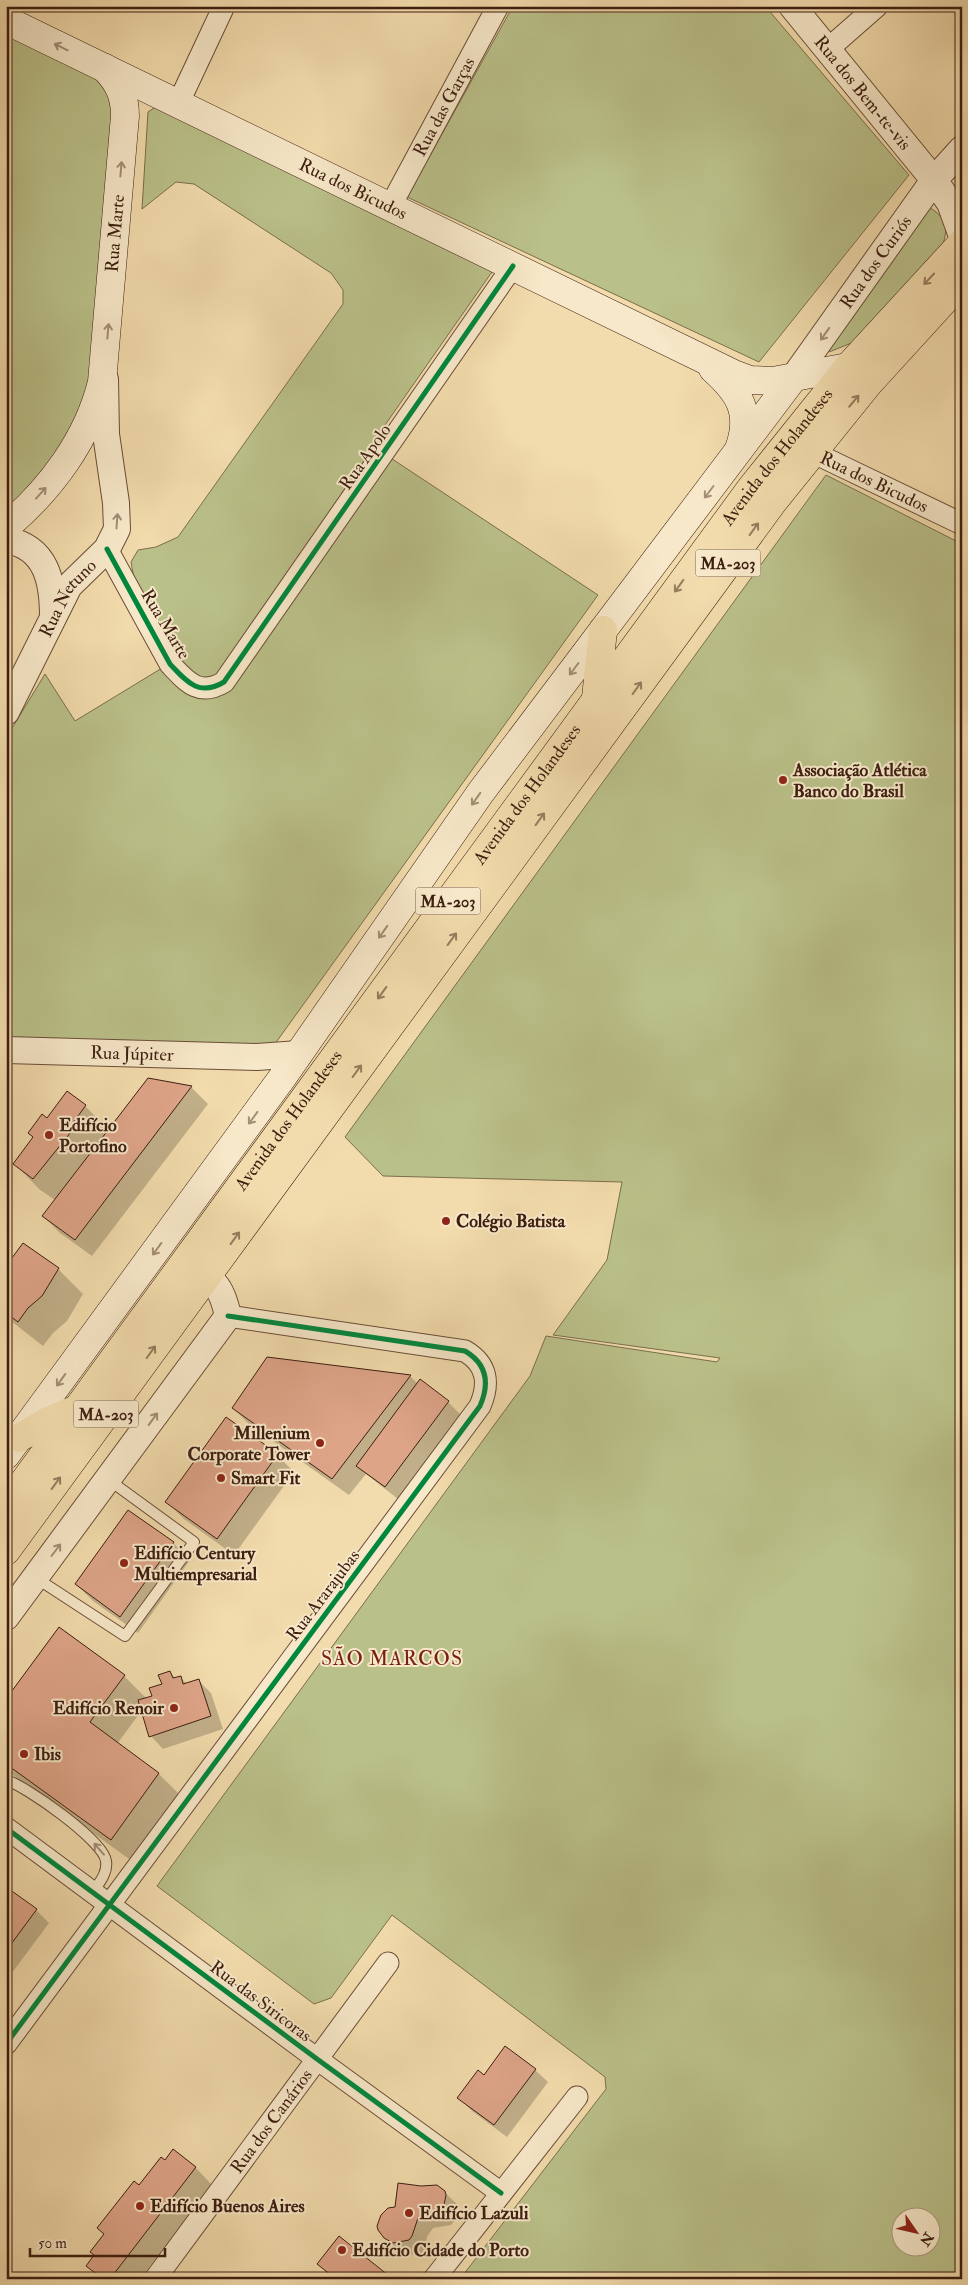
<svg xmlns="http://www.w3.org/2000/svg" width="968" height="2285" viewBox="0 0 968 2285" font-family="'IM FELL Double Pica',serif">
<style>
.green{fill:#bac089;stroke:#7b6e4c;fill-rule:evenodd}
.shadow{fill:#0003}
.building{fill:#dea488;stroke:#3c1d10}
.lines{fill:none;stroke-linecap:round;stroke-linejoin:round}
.service-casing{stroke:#6a4c37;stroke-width:12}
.minor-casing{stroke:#6a4c37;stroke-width:23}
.tertiary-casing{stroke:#6a4c37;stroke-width:28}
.secondary-casing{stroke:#3c1d10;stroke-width:29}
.primary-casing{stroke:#3c1d10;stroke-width:29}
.service{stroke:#f7e8c9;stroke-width:10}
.minor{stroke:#f7e8c9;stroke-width:21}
.tertiary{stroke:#f7e8c9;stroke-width:26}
.secondary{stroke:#f7e8c9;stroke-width:28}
.primary{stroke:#f2dbac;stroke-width:28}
.cycleway-casing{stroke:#f7e8c9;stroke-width:8}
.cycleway{stroke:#00873e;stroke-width:5}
.oneway{stroke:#a38d76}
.oneway2{stroke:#977c5e}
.poi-dot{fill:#8f2418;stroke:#f7e8c9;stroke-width:2}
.labels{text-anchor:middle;stroke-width:4;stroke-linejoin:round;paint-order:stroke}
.shield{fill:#f7e8c9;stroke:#745a48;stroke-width:1}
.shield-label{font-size:16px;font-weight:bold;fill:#3c1d10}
.street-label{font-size:18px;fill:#3c1d10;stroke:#f7e8c9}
.poi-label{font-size:18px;font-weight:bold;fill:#3c1d10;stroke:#f7e8c9;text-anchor:start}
.quarter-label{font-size:20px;letter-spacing:1px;fill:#7a1f14;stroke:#f7e8c9}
</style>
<rect width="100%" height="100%" fill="#f2dbac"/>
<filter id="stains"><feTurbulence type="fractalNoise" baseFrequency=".004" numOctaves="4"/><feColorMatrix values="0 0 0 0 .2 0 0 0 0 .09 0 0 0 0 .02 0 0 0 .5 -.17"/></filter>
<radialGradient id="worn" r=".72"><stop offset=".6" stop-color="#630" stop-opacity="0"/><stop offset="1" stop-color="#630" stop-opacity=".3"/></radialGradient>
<g class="green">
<path d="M 513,6 L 765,6 L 909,175 L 759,362 L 407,197 Z"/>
<path d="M 6,34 L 105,82 L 114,106 L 96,383 L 60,457 L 6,517 Z"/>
<path d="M 160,104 L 494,269 L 371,445 L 598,595 L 272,1048 L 6,1041 L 6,738 L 45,674 L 75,721 L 162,668 L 134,579 L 131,562 L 138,550 L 156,547 L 178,537 L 343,304 L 343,290 L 331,273 L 194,184 L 176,182 L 142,209 L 148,112 Z"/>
<path d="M 929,207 C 947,219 949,226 942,247 L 854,342 L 829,352 L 827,342 Z"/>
<path d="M 826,475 L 962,544 L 962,2279 L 460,2279 L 606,2089 L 605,2077 L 392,1915 L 331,1998 L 314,2004 L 157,1886 L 530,1376 L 546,1336 L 717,1362 L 720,1358 L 553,1335 L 607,1260 L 622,1182 L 383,1176 L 345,1137 ZM 900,2218 L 930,2218 L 930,2248 L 900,2248 Z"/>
</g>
<g class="shadow">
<path d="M 191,1087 L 208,1104 L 92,1256 L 60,1233 L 43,1216 L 55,1200 L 39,1189 L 15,1164 L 34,1138 L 29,1133 L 48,1120 L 68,1093 L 85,1106 L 109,1130 Z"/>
<path d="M 6,1268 L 58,1269 L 83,1294 L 67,1321 L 53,1333 L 43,1346 L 6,1317 Z"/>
<path d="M 268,1359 L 410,1376 L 418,1384 L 421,1381 L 448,1402 L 461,1415 L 398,1499 L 366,1474 L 349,1495 L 250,1425 L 233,1408 Z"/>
<path d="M 277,1455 L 294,1472 L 234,1555 L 184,1519 L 167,1502 Z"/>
<path d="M 173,1543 L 190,1560 L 138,1633 L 93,1601 L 76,1584 Z"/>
<path d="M 170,1672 L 176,1679 L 180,1677 L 187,1684 L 198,1680 L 211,1693 L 223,1729 L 163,1749 L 151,1736 L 142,1710 L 117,1744 L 159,1774 L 183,1798 L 136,1864 L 6,1770 L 6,1701 L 124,1676 L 147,1699 L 153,1696 L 163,1685 Z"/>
<path d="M 9,1890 L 36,1910 L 49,1923 L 6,1981 L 6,1894 Z"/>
<path d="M 535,2070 L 548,2082 L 507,2137 L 472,2111 L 459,2098 L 484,2077 Z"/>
<path d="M 165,2161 L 195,2167 L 212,2185 L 140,2279 L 101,2279 L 88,2266 L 139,2187 Z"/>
<path d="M 430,2185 L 436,2186 L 444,2192 L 458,2205 L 457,2218 L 451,2225 L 433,2228 L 427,2237 L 425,2249 L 422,2253 L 407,2255 L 399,2251 L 385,2237 L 397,2208 L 421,2187 Z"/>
</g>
<g class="building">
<path d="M 148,1078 L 192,1086 L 75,1240 L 42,1216 Z"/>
<path d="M 67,1091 L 86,1105 L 68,1130 L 71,1132 L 33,1179 L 13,1164 L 33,1137 L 28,1133 L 42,1114 L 47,1118 Z"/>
<path d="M 23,1243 L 59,1268 L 42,1296 L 28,1308 L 18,1322 L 6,1313 L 6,1266 Z"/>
<path d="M 267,1357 L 411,1375 L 332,1479 L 232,1408 Z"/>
<path d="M 420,1379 L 449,1401 L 385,1487 L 356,1466 Z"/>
<path d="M 226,1417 L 278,1454 L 217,1539 L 165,1502 Z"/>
<path d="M 128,1510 L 174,1542 L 120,1617 L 75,1584 Z"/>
<path d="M 59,1627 L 125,1675 L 90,1722 L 159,1773 L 111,1840 L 6,1764 L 6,1699 Z"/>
<path d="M 170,1671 L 173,1678 L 181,1676 L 183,1684 L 199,1679 L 211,1716 L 149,1737 L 138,1700 L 152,1696 L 149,1688 L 162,1684 L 158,1675 Z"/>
<path d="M 9,1889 L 37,1909 L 6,1951 L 6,1892 Z"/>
<path d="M 505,2046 L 536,2069 L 494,2125 L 457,2098 L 478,2070 L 484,2075 Z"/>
<path d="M 173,2149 L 196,2167 L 110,2279 L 103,2279 L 86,2266 L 94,2255 L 90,2252 L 104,2234 L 97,2228 L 134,2181 L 139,2185 L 161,2157 L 165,2160 Z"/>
<path d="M 398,2183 L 421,2186 L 437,2185 L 445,2191 L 446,2195 L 444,2205 L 438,2213 L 423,2214 L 418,2218 L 412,2236 L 409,2240 L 393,2243 L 384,2238 L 378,2230 L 377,2226 L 381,2215 L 388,2208 L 395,2207 Z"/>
<path d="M 339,2236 L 393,2279 L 336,2279 L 317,2264 Z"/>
</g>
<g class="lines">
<g class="service-casing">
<g id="service">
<path d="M 36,1578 L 125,1636 L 194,1542 L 109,1480"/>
<path d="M 6,1780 C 26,1786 104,1841 106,1861 C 108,1873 99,1883 93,1892"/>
</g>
</g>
<g class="minor-casing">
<g id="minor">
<path d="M 828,49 L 877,6"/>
<path d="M 178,104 L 224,6"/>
<path id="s1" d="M 390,207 L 498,6"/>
<path id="s2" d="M 812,452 L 962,524"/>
<path d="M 107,549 L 170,664 C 187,682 199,697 224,682 L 513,266"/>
<path d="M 6,1828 L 317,2059 L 501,2193"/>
<path d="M 6,2044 L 480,1406 C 490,1383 487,1364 465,1351 L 228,1316"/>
<path id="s3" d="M 155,2279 L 388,1963"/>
<path d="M 434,2279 L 577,2097"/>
</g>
</g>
<g class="tertiary-casing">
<g id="tertiary">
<path id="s4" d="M 792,6 L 934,180 L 950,203 L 962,236"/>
<path id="s5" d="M 794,377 L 934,180 L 962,149"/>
<path d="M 6,540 C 47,547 53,582 53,617"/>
<path id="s6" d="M 6,712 L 69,586 L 107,549 L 117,529 L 116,503 L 106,434 L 105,379"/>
<path id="s7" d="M 6,1050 L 257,1057 L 299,1054"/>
<path d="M 6,1617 L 228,1316 C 222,1288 215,1276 185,1271"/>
</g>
</g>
<g class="secondary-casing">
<g id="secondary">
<path id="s8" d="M 6,20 L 734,374 L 750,380 L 773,381 L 848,367"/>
<path d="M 713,369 C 740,393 752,413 739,449"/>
<path id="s9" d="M 6,527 C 51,489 88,439 102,382 L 125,116 C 125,96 119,83 105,68"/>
<path d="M 6,1455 L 282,1078 L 481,792 L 794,377"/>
</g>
</g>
<g class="primary-casing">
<g id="primary">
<path d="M 596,698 L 603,630"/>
<path d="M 19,1438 L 48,1421 L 77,1409"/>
<path id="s10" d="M 6,1506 L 751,488 L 848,367 L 962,243"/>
<path d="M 6,1551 L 773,502 L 869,383 L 962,281"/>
</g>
</g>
<use href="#service" class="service"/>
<use href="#minor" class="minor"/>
<use href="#tertiary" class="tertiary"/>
<use href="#secondary" class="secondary"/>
<use href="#primary" class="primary"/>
<g class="cycleway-casing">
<g id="cycleway">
<path d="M 107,549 L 170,664 C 187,682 199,697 224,682 L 513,266"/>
<path d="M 6,1828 L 317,2059 L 501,2193"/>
<path d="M 6,2044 L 480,1406 C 490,1383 487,1364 465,1351 L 228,1316"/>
</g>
</g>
<use href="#cycleway" class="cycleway"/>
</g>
<defs><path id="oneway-shaft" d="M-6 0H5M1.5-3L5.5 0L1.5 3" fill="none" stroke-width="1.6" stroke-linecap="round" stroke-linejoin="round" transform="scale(1.25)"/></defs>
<g class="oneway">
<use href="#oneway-shaft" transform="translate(61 47) rotate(-154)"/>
<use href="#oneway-shaft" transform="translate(121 169) rotate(-85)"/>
<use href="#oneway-shaft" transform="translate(108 331) rotate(-85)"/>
<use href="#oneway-shaft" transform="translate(825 334) rotate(125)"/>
<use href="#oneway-shaft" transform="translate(709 492) rotate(127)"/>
<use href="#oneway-shaft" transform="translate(41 493) rotate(-48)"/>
<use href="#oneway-shaft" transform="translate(117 521) rotate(-86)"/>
<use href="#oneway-shaft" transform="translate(574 669) rotate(127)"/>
<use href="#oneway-shaft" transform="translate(476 799) rotate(125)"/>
<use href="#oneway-shaft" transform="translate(383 932) rotate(125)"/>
<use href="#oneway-shaft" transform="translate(253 1118) rotate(126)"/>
<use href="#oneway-shaft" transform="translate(157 1249) rotate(126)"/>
<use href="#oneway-shaft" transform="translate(61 1380) rotate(126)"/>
<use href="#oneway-shaft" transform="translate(153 1419) rotate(-54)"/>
<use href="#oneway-shaft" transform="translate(56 1550) rotate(-53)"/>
<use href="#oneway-shaft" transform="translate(99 1849) rotate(-131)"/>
</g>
<g class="oneway2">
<use href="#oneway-shaft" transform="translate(929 279) rotate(133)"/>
<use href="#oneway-shaft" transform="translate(854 401) rotate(-50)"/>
<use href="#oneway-shaft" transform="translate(754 529) rotate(-54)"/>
<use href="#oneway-shaft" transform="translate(679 586) rotate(126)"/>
<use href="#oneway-shaft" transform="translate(637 688) rotate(-54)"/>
<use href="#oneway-shaft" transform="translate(540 819) rotate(-54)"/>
<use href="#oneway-shaft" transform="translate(452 939) rotate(-54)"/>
<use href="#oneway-shaft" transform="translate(382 993) rotate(126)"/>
<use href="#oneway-shaft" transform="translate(357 1071) rotate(-54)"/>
<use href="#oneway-shaft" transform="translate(235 1238) rotate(-54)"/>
<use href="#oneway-shaft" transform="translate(151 1352) rotate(-54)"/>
<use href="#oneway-shaft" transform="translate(56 1483) rotate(-54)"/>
</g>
<g class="poi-dot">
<circle cx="783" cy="780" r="5"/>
<circle cx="49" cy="1135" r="5"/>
<circle cx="446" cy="1221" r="5"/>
<circle cx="320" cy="1443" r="5"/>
<circle cx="221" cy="1478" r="5"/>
<circle cx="124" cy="1563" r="5"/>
<circle cx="174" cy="1708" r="5"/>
<circle cx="24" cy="1754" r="5"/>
<circle cx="140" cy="2206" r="5"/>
<circle cx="409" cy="2213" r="5"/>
<circle cx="342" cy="2250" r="5"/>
</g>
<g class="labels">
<g class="shield">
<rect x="695.5" y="549.5" width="65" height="27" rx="4"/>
<rect x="415.5" y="887.5" width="65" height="27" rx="4"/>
<rect x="73.5" y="1400.5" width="65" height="27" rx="4"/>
</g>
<g class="shield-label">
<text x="728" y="569">MA-203</text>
<text x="448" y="907">MA-203</text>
<text x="106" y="1420">MA-203</text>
</g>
<g class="street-label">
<text dy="6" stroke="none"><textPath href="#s4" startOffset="112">Rua dos Bem-te-vis</textPath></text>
<text dy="6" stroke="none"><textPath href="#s1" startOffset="114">Rua das Garças</textPath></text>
<text dy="6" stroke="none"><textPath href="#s8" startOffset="386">Rua dos Bicudos</textPath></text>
<text dy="6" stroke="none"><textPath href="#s9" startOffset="326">Rua Marte</textPath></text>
<text dy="6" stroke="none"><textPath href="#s5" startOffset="141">Rua dos Curiós</textPath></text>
<text transform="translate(365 457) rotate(-55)" y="6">Rua Apolo</text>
<text dy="6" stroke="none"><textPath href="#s10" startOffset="1302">Avenida dos Holandeses</textPath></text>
<text dy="6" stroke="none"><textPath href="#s2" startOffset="69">Rua dos Bicudos</textPath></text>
<text dy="6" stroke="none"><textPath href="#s6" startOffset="130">Rua Netuno</textPath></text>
<text transform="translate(166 624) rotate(59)" y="6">Rua Marte</text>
<text dy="6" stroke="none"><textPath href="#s10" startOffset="882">Avenida dos Holandeses</textPath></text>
<text dy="6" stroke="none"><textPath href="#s7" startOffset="126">Rua Júpiter</textPath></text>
<text dy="6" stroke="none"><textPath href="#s10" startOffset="478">Avenida dos Holandeses</textPath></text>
<text transform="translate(323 1595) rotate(-53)" y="6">Rua Ararajubas</text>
<text transform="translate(261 2001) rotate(37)" y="6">Rua das Siricoras</text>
<text dy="6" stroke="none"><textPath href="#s3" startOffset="196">Rua dos Canários</textPath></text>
</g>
<g class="poi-label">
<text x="793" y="776">Associação Atlética<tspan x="793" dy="21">Banco do Brasil</tspan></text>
<text x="59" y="1131">Edifício<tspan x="59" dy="21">Portofino</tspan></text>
<text x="456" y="1227">Colégio Batista</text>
<text x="310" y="1439" text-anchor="end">Millenium<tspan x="310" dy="21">Corporate Tower</tspan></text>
<text x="231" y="1484">Smart Fit</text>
<text x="134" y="1559">Edifício Century<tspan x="134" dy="21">Multiempresarial</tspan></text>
<text x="164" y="1714" text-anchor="end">Edifício Renoir</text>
<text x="34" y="1760">Ibis</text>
<text x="150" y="2212">Edifício Buenos Aires</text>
<text x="419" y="2219">Edifício Lazuli</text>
<text x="352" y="2256">Edifício Cidade do Porto</text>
</g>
<g class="quarter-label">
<text x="392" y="1665">SÃO MARCOS</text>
</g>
</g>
<rect width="968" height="2285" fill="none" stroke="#f2dbac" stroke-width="25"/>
<rect x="8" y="8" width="953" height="2270" fill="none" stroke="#3c1d10" stroke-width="2.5"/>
<rect x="12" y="12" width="943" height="2260" fill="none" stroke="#3c1d10"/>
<g transform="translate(916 2232) rotate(124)"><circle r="24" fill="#f7e8c9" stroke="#ac977f"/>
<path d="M0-4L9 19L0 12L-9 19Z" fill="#8f2418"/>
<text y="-8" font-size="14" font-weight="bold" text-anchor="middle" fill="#3c1d10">N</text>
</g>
<path d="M30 2248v8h135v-8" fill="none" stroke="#3c1d10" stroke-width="2.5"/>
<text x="38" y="2248" font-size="15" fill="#3c1d10" stroke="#f7e8c9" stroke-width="4" paint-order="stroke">50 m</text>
<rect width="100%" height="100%" filter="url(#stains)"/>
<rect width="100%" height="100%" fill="url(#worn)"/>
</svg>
